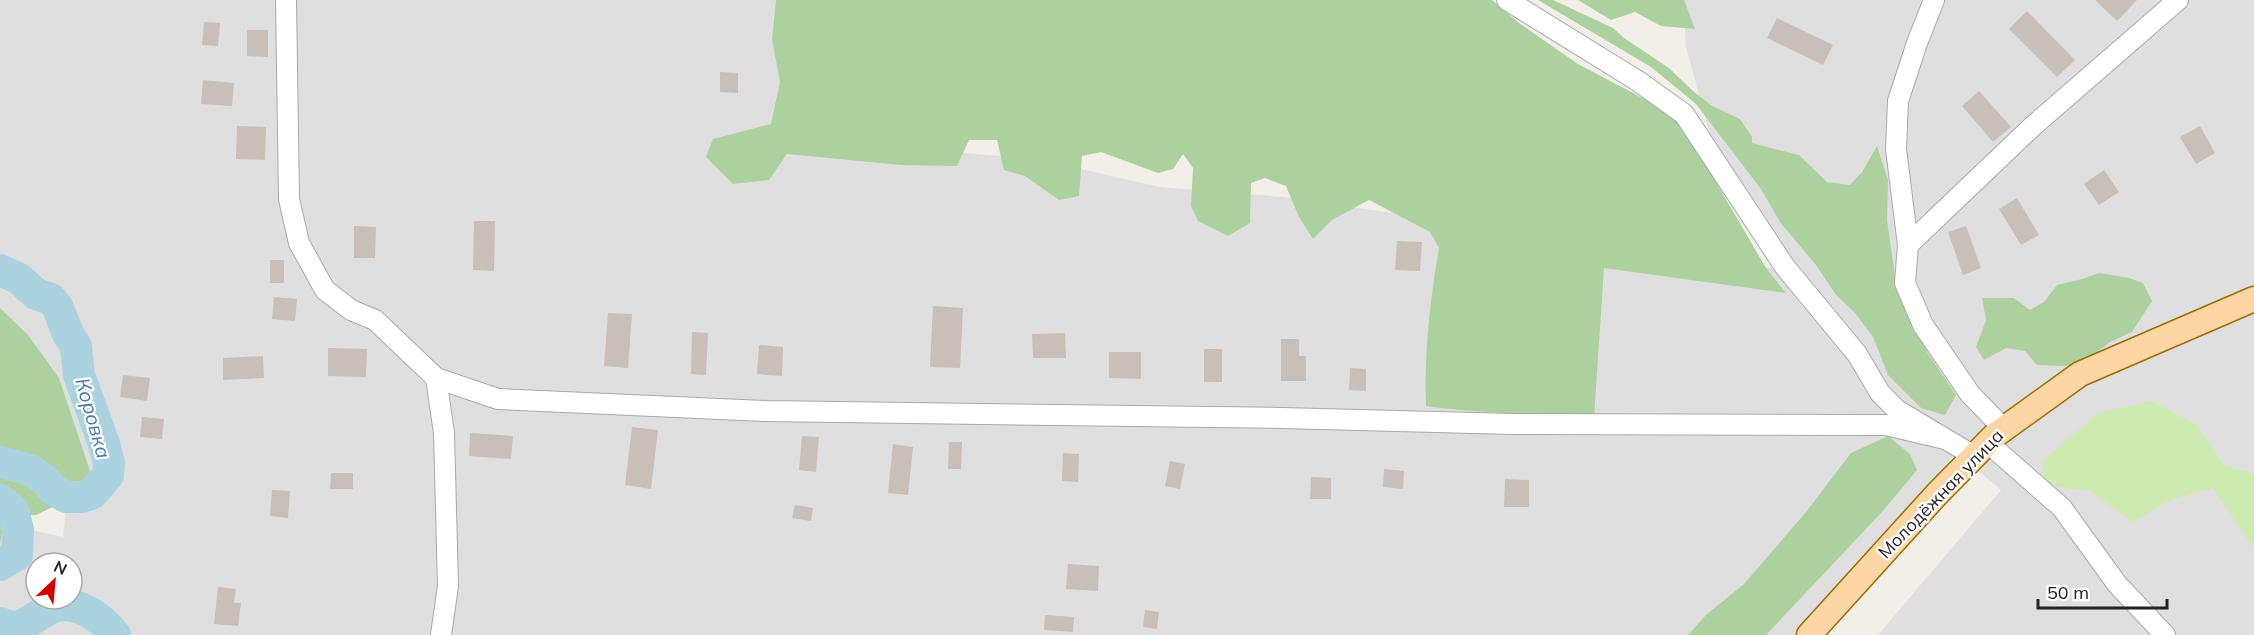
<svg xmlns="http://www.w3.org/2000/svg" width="2254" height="635" viewBox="0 0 2254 635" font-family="Mulish,sans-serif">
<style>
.residential{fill:#e0dfdf;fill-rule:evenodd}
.grass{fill:#cdebb0}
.forest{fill:#add19e}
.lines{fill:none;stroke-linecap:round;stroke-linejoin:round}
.river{stroke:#aad3df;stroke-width:32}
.building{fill:#c7bfb8}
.minor-casing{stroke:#a9a9a9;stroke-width:22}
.major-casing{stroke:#a06b00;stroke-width:27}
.minor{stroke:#fff;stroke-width:20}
.major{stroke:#fcd6a4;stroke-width:24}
.labels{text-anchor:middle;stroke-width:4.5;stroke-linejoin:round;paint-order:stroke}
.street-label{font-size:18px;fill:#222;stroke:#fff}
.water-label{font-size:20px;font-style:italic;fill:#4a7aab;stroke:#fff}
</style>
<rect width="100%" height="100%" fill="#f2efe9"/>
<path class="residential" d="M 0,0 L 784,0 L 903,148 L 1037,159 L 1160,187 L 1283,197 L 1783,270 L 1713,146 L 1686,47 L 1683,0 L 2254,0 L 2254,635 L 1878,635 L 2001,490 L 1957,453 L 1794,635 L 0,635 L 0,540 L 6,524 L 63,537 L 67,500 L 0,345 ZM 36,563 L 72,563 L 72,599 L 36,599 Z"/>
<path class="grass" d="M 2151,401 L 2197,425 L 2225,466 L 2254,473 L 2254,549 L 2213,488 L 2170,500 L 2133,522 L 2090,491 L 2042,485 L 2044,460 L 2098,413 Z"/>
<g class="forest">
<path d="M 776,0 L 1492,0 L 1519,23 L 1578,64 L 1667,111 L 1689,136 L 1766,268 L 1786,293 L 1604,268 L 1594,418 C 1538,413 1482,414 1426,406 C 1424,352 1430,301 1439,248 L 1430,232 L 1369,200 L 1332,220 L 1313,239 L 1299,217 L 1286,186 L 1265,178 L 1251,183 L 1250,223 L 1228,236 L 1198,221 L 1191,206 L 1193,168 L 1183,154 L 1173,169 L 1158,173 L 1101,152 L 1082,156 L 1079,196 L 1059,200 L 1025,176 L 1004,170 L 997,140 L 969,140 L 957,166 L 901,165 L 787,154 L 769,180 L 733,184 L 706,157 L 713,139 L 771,124 L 780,82 L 772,40 Z"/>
<path d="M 1538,0 L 1553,0 L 1613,28 L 1624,38 L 1669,68 L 1693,91 L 1712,106 L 1740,119 L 1752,137 L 1752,143 L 1799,155 L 1827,182 L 1850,185 L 1862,172 L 1877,146 L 1888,180 L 1887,220 L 1897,290 L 1927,352 L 1956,395 L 1945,415 L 1921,408 L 1888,375 L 1873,337 L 1855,313 L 1836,295 L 1816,265 L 1780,222 L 1761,189 L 1696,104 L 1651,67 Z"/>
<path d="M 1578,0 L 1684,0 L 1695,29 L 1661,26 L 1635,12 L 1611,20 Z"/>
<path d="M 2099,273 L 2129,278 L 2143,283 L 2152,301 L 2132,332 L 2110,342 L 2093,355 L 2067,366 L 2037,365 L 2025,351 L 2006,348 L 1984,360 L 1976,347 L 1986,320 L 1982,298 L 2014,298 L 2030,310 L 2044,302 L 2057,285 L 2082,279 Z"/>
<path d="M 0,308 L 28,335 L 59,378 L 91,474 L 69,499 L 36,515 L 6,515 L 0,543 Z"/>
<path d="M 1888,436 L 1910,454 L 1917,470 L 1881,513 L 1766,635 L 1688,635 L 1706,615 L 1744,584 L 1806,512 L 1851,453 Z"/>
</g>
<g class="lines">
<g class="river">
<path d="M 0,270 L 18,278 L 36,294 L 51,299 L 58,308 L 68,334 L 76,346 L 79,375 L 104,444 L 109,464 L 108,475 L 92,494 L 82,497 L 66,497 L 51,488 L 45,480 L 30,470 L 0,462"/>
<path d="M 0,500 L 13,510 L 18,530 L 17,555 L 0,565"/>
<path d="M 0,623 C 4,624 10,627 14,627 C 30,626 42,609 57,606 C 80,601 102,619 115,635"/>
</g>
</g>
<g class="building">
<path d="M 2095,0 L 2137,0 L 2117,21 Z"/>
<path d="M 2027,11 L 2075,60 L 2057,77 L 2009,29 Z"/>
<path d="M 1777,18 L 1833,45 L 1823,65 L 1767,38 Z"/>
<path d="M 204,22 L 220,23 L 218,46 L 202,45 Z"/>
<path d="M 247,30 L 268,30 L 268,57 L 247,56 Z"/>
<path d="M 720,72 L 738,73 L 738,93 L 720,92 Z"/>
<path d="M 203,80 L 234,83 L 232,106 L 201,104 Z"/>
<path d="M 1979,91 L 2011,127 L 1993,142 L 1962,106 Z"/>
<path d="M 237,126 L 266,127 L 265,160 L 236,159 Z"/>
<path d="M 2200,126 L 2215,153 L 2196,164 L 2180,137 Z"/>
<path d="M 2104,170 L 2119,192 L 2099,205 L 2084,184 Z"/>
<path d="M 2017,198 L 2039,235 L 2021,245 L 1999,209 Z"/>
<path d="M 474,221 L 495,221 L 494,271 L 473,270 Z"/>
<path d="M 354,226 L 376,227 L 375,258 L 354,258 Z"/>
<path d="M 1966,226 L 1981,268 L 1963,275 L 1948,232 Z"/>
<path d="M 1397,241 L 1422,242 L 1420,271 L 1395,270 Z"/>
<rect x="270" y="260" width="14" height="23"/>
<path d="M 274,297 L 297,299 L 295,321 L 272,319 Z"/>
<path d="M 933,306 L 963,308 L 960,368 L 930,367 Z"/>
<path d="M 608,313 L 632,314 L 628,368 L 604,366 Z"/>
<path d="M 692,332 L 708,333 L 706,375 L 691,374 Z"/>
<path d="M 1065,333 L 1066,358 L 1033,358 L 1032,334 Z"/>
<path d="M 1281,339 L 1299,339 L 1299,356 L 1306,356 L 1306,381 L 1281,381 Z"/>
<path d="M 759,345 L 783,347 L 782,376 L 757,374 Z"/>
<path d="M 328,348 L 367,349 L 366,377 L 328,376 Z"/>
<rect x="1204" y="349" width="18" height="33"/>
<path d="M 1109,352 L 1141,352 L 1141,379 L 1109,378 Z"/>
<path d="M 263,356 L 264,378 L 223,380 L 223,358 Z"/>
<path d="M 1350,368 L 1366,369 L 1366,391 L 1349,390 Z"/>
<path d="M 123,375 L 150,378 L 147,401 L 120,397 Z"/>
<path d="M 142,417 L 164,419 L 162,439 L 140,437 Z"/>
<path d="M 632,427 L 658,430 L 651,489 L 625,485 Z"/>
<path d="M 470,433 L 513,436 L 511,459 L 469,456 Z"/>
<path d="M 802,436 L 819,437 L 816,472 L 799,470 Z"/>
<path d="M 949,442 L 962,442 L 961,469 L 948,469 Z"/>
<path d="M 893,444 L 913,447 L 908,495 L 888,493 Z"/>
<path d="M 1063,453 L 1079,454 L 1078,482 L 1062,481 Z"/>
<path d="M 1170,461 L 1185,464 L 1180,489 L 1165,486 Z"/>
<path d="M 1384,469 L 1404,471 L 1403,489 L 1383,487 Z"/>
<path d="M 331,473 L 353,473 L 353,489 L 330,489 Z"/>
<path d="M 1311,477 L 1331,478 L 1331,499 L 1310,499 Z"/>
<path d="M 1505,479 L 1529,480 L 1529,507 L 1504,507 Z"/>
<path d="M 272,490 L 290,491 L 288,518 L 270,516 Z"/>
<path d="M 795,505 L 813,508 L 811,521 L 792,518 Z"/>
<path d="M 1068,564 L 1099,566 L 1098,591 L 1066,589 Z"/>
<path d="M 218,587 L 236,589 L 234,603 L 241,603 L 238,626 L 214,624 Z"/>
<path d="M 1145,610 L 1159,612 L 1157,629 L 1143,627 Z"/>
<path d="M 1045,615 L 1074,617 L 1073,632 L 1044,630 Z"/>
</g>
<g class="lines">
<g class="minor-casing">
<g id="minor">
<path d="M 286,0 L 289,199 L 299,243 L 325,290 L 351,310 L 375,320 L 436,378 L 498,399 L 766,411 L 1282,418 L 1512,424 L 1886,425 L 1945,439"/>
<path d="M 1507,0 L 1638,81 L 1684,114 L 1785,267 L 1857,354 L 1880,393 L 1897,410 L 1974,456"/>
<path d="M 1934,0 L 1917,43 L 1898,101 L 1896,149 L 1908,245 L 1905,283 L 1923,325 L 1970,394 L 2004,429"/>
<path d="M 1908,245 L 2033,126 L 2178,0"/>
<path d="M 436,378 L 444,433 L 448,586 L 441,635"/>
<path d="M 1987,442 L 2062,508 L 2117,584 L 2165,635"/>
</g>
</g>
<g class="major-casing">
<path id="major" d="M 1809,635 L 1937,494 L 1994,436 L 2080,374 L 2254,299"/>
</g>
<use href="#minor" class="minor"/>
<use href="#major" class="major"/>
</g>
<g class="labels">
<g class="street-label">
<text transform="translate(1941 494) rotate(-46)" y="6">Молодёжная улица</text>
</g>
<g class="water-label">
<text transform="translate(93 418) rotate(74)" y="7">Коровка</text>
</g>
</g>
<g transform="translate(54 581) rotate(26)"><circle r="28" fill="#ffffff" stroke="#a7a7a7" stroke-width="1.5"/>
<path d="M0-4.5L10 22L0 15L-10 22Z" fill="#d40000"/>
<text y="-9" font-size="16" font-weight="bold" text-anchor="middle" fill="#222222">N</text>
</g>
<path d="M2038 599v9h129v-9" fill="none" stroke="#222222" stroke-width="3"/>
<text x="2047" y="599" font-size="18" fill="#222222" stroke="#ffffff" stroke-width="4.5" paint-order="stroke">50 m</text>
</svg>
